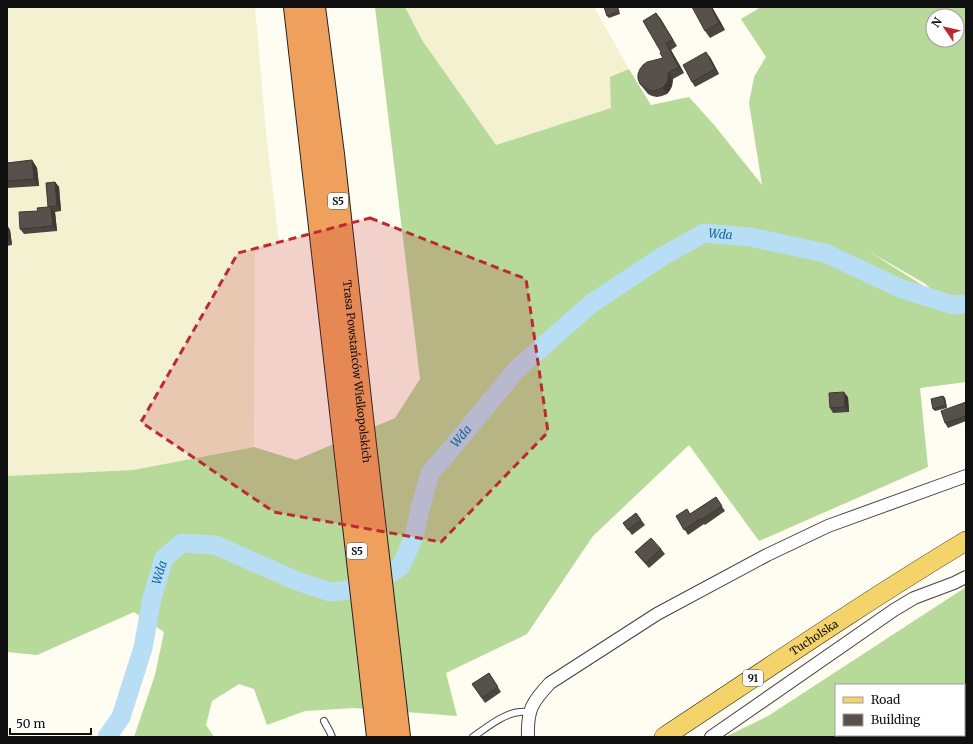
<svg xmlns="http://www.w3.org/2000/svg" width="973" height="744" viewBox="0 0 973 744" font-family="Merriweather,serif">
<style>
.farmland{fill:#f4f1d1}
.forest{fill:#b7d99a;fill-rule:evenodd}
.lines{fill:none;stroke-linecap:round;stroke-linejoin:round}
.river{stroke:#b7def5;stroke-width:19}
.service-casing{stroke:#424242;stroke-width:8}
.minor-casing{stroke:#424242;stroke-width:14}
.primary-casing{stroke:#202020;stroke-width:20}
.motorway-casing{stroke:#202020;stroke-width:24}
.service{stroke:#fff;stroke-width:6}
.minor{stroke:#fff;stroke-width:12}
.primary{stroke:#f5d36b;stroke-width:19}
.motorway{stroke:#f0a05d;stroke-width:22}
.wall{fill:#4b4540}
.shaded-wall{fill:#3d3834}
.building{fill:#57504b;stroke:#3d3834}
.marked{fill:#bc2a31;fill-opacity:0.2;stroke:#bc2a31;stroke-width:3;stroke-dasharray:8 5;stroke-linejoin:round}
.labels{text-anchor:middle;stroke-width:4;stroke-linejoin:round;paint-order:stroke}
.shield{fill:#fff;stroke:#575757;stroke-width:1}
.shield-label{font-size:10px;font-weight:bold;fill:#0f0f0f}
.street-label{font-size:11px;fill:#0f0f0f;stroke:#fff}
.water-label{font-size:12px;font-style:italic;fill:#1a659e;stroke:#fff}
</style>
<rect width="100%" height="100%" fill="#fffcf1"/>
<g class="farmland">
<path d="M 7,7 L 255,7 L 266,132 L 279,244 L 255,252 L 254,447 L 133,470 L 7,476 Z"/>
<path d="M 405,7 L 594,7 L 629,69 L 610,77 L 612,108 L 496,145 L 422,40 Z"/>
</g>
<g class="forest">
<path d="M 375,7 L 405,7 L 422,40 L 496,145 L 611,108 L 610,77 L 629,69 L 651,105 L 689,97 L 715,126 L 762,185 L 749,103 L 754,77 L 766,57 L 741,19 L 761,7 L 966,7 L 966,382 L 920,388 L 928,467 L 759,541 L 689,445 L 593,536 L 527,634 L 446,673 L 457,716 L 354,708 L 305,711 L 267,725 L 254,689 L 239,684 L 212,701 L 206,725 L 214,737 L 134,737 L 155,675 L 164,632 L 134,612 L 37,655 L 7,652 L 7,476 L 133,470 L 254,447 L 296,460 L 395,418 L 420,379 ZM 933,16 L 957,16 L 957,40 L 933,40 ZM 868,251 L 924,283 L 938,295 Z"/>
<path d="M 966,587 L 966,737 L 725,737 L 768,716 ZM 836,685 L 964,685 L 964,735 L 836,735 Z"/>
</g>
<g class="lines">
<path class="river" id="s1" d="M 107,737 L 121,717 L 143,648 L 152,598 L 164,558 L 182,543 L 215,545 L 297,581 L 330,592 L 368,588 L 401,566 L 414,537 L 420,509 L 430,473 L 450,450 L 517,369 L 592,303 L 663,256 L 704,233 L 750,237 L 825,253 L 902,289 L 953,305 L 966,304"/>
<g class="service-casing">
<g id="service">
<path d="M 324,721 L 330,732 L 332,737"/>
<path d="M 473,737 C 486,728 504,713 520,712 C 523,711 526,712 529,713"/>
</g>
</g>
<g class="minor-casing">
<g id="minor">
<path d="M 528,737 C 527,710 532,702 550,683 L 657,614 L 767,555 L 828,526 L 966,476"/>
<path d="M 711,737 L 894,610 L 914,598 L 954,583 L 966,577"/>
</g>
</g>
<g class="primary-casing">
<g id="primary">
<path id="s2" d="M 664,737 C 764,671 863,603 966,541"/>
</g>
</g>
<g class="motorway-casing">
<g id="motorway">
<path d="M 295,7 L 378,737"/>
<path id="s3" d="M 314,7 L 333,154 L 364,436 L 399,737"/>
</g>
</g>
<use href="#service" class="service"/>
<use href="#minor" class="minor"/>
<use href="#primary" class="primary"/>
<use href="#motorway" class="motorway"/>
</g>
<g class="wall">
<path d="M 604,7 L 618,7 L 620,14 L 609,18 L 607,16 Z"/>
<path d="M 712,7 L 725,30 L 710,38 L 705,31 Z"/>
<path d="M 656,13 L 677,46 L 671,50 L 684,73 L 673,79 L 672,86 L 670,90 L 667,94 L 662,96 L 657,97 L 652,96 L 648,94 L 640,84 L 663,58 L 661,52 Z"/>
<path d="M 710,57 L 719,74 L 695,87 L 692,82 Z"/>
<path d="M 32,160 L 37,168 L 39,186 L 7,188 L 7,163 Z"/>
<path d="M 55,182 L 59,187 L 61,211 L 55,212 L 57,231 L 24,234 L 20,229 L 38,211 L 48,207 Z"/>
<path d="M 7,225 L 10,230 L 12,245 L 7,246 Z"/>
<path d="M 943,396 L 945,398 L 947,408 L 935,411 L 933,409 Z"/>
<path d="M 848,397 L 849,412 L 833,413 L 830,408 Z"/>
<path d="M 966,402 L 966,421 L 948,428 L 945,423 Z"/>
<path d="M 716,497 L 725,511 L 705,525 L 704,524 L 688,535 L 676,516 L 690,514 Z"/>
<path d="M 636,513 L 645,525 L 632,535 L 623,523 Z"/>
<path d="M 661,549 L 665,554 L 649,568 L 639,557 L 635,552 Z"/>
<path d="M 489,673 L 501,692 L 485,703 L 472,684 Z"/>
</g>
<g class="shaded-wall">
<path d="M 711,7 L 712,7 L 725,30 L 719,23 Z"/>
<path d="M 656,13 L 661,19 L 677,46 L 673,40 Z"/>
<path d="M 666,43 L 671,50 L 684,73 L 679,67 Z"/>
<path d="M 706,52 L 710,57 L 719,74 L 715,69 Z"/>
<path d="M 668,73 L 673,79 L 672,86 L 670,90 L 667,94 L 662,88 Z"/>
<path d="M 32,160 L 37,168 L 39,186 L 34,179 Z"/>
<path d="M 55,182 L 59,187 L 61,211 L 57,206 Z"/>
<path d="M 51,207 L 55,212 L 57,231 L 53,226 Z"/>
<path d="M 7,225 L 10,230 L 12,245 L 7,238 Z"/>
<path d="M 844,392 L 848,397 L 849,412 L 845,407 Z"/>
<path d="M 943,396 L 945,398 L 947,408 Z"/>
</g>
<g class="building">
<path d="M 604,7 L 617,7 L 619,11 L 607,16 Z"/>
<path d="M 692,7 L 711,7 L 719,23 L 705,31 Z"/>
<path d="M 656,13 L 673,40 L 666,43 L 679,67 L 668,73 L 668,80 L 666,84 L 662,88 L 657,90 L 653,91 L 648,90 L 640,84 L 638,79 L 638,74 L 640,69 L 643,65 L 647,62 L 663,58 L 660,53 L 661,52 L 643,21 Z"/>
<path d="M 706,52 L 715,69 L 692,82 L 683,65 Z"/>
<path d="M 32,160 L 34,179 L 7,181 L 7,163 Z"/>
<path d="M 55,182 L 57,206 L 49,207 L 51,207 L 53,226 L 20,229 L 19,212 L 38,211 L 37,208 L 48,207 L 46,183 Z"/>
<path d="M 844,392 L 845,407 L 830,408 L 829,393 Z"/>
<path d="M 943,396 L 946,405 L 933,409 L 931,399 Z"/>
<path d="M 966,402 L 966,416 L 945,423 L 941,411 Z"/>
<path d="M 716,497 L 722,506 L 701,520 L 700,519 L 684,530 L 676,516 L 687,509 L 690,514 Z"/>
<path d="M 636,513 L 641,520 L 628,530 L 623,523 Z"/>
<path d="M 651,538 L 661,549 L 646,563 L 635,552 Z"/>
<path d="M 489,673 L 498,687 L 482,698 L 472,684 Z"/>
</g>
<path class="marked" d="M 370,218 L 526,279 L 548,432 L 441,542 L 274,512 L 141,422 L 238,253 Z"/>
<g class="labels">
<g class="shield">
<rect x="328" y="193" width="20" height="16" rx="3"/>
<rect x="347" y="543" width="20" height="16" rx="3"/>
<rect x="743" y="670" width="20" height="16" rx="3"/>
</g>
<g class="shield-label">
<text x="338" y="205">S5</text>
<text x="357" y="555">S5</text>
<text x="753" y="682">91</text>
</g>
<g class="street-label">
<text dy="4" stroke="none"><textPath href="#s3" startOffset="367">Trasa Powstańców Wielkopolskich</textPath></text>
<text dy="4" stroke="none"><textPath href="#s2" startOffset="180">Tucholska</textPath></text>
</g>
<g class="water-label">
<text dy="4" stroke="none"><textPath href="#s1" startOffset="930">Wda</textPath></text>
<text dy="4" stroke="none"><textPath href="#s1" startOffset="594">Wda</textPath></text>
<text dy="4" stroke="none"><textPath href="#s1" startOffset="174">Wda</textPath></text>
</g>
</g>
<rect width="973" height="744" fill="none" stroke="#0f0f0f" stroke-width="16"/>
<rect x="835" y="684" width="130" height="52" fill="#ffffff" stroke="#9f9f9f"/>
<rect x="843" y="697" width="20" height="6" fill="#f5d36b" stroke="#9f9f9f"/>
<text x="871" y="704" font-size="12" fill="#0f0f0f">Road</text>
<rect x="843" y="714" width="20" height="12" fill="#57504b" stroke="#9f9f9f"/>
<text x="871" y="724" font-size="12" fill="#0f0f0f">Building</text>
<g transform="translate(945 28) rotate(304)"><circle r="19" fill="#ffffff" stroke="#9f9f9f"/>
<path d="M0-3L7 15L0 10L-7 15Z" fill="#bc2a31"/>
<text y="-6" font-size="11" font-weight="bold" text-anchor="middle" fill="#0f0f0f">N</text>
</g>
<path d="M10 728v6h81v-6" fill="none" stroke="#0f0f0f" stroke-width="2"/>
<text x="16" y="728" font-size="12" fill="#0f0f0f" stroke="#ffffff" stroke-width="3" paint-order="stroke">50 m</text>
</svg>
